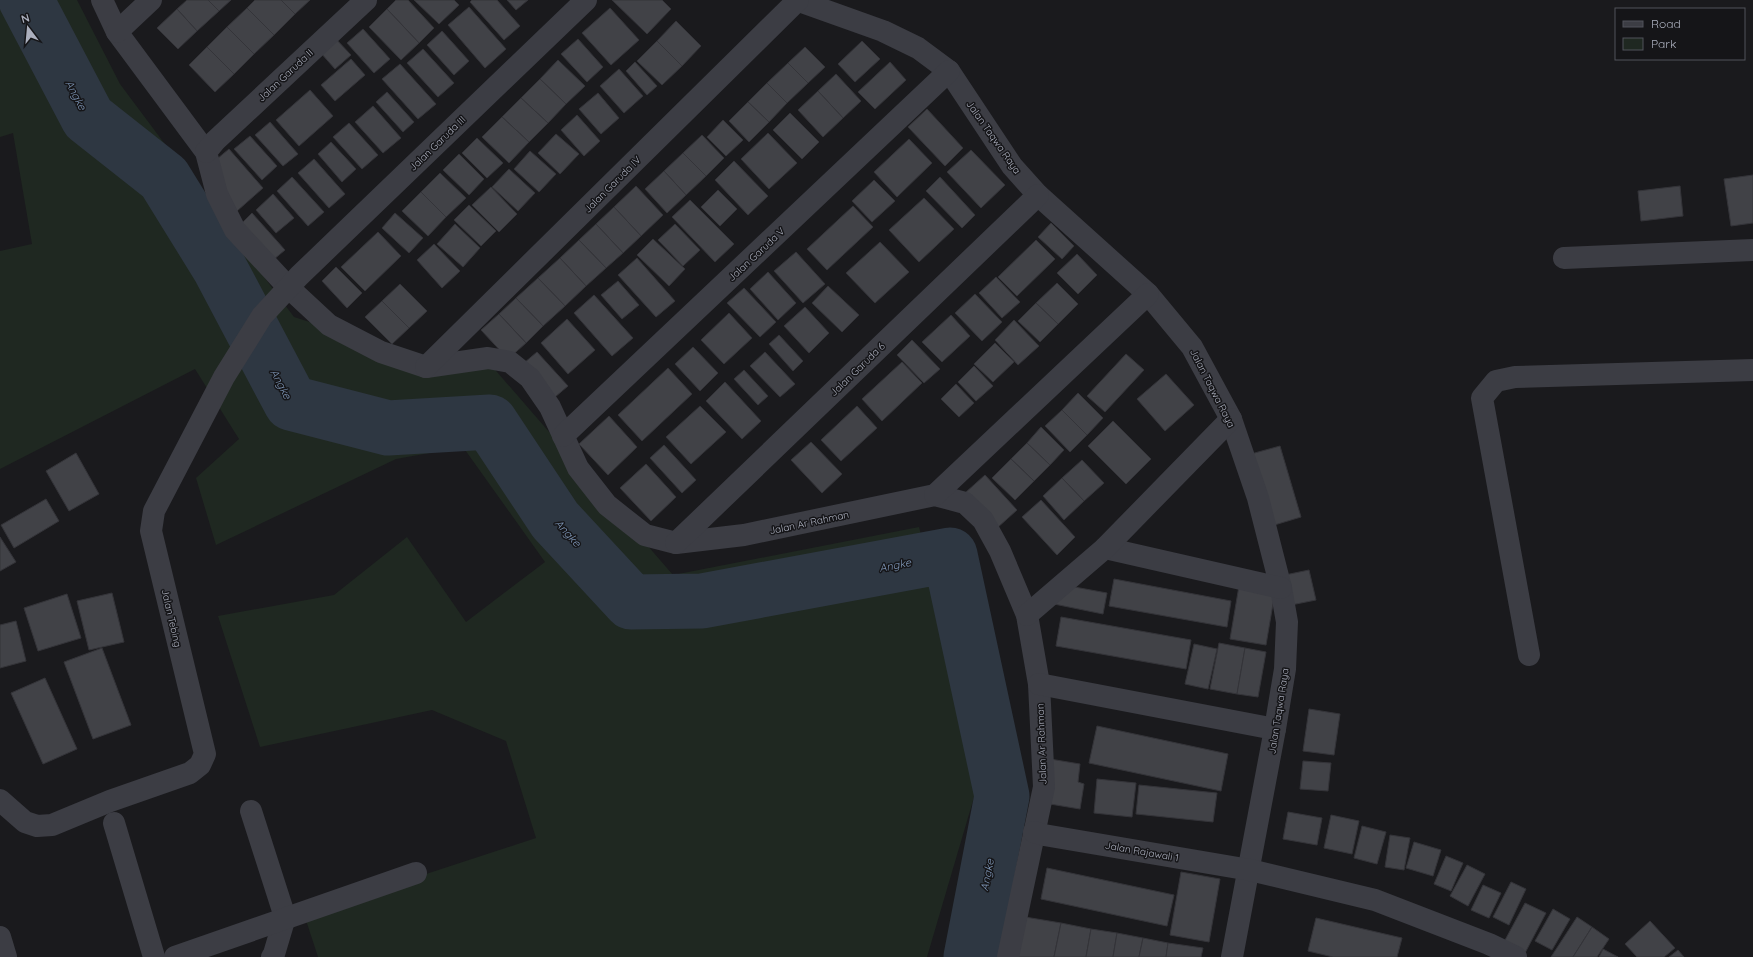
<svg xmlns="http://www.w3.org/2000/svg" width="1753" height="957" viewBox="0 0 1753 957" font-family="Quicksand,sans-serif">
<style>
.green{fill:#1f2821}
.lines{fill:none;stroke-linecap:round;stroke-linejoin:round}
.river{stroke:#2e3742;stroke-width:55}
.building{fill:#414247;stroke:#343439}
.minor{stroke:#3c3d44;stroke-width:22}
.labels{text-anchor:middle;stroke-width:3;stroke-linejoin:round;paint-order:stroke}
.street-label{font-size:10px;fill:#abafbd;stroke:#151518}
.water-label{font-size:11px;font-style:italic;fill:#8099ba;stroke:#151518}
</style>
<rect width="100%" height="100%" fill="#1a1a1d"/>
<path class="green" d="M 0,0 L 77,0 L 120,84 L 294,317 L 419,357 L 491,365 L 673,575 L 919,527 L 982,770 L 927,957 L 318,957 L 304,914 L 536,838 L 506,741 L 432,710 L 260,747 L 218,616 L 334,595 L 407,537 L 466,622 L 545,562 L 463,447 L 396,459 L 216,545 L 196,478 L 239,439 L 195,369 L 0,469 L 0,251 L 32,244 L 13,133 L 0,137 Z"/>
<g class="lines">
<path class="river" d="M 26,0 L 88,118 L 164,178 L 219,267 L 291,403 L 388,428 L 490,422 L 555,520 L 631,602 L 702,601 L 950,555 L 1002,796 L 971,957"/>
</g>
<g class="building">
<path d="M 187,0 L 208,0 L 219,11 L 197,31 L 177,9 Z"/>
<path d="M 208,0 L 231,0 L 219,11 Z"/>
<path d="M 255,0 L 281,0 L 295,14 L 274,35 L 247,8 Z"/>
<path d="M 281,0 L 310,0 L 295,14 Z"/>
<path d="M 396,0 L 408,0 L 434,28 L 419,43 L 387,9 Z"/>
<path d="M 414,0 L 454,0 L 459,5 L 439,24 Z"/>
<path d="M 472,0 L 497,0 L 520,26 L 504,40 L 470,2 Z"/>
<path d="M 507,0 L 528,0 L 516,10 Z"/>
<path d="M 612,0 L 662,0 L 671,9 L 647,34 Z"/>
<path d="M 469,7 L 506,49 L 485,68 L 448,25 Z"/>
<path d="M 247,8 L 274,35 L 254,54 L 227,27 Z"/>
<path d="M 610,8 L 639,40 L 611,65 L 582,33 Z"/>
<path d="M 177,9 L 197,31 L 178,49 L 157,28 Z"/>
<path d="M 387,9 L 419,43 L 401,60 L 369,27 Z"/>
<path d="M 676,21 L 701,46 L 682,66 L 657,41 Z"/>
<path d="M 227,27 L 254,54 L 234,74 L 207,47 Z"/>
<path d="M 363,29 L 390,59 L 374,73 L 347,43 Z"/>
<path d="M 442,31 L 469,61 L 454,75 L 427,45 Z"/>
<path d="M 335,38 L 351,55 L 335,69 L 320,52 Z"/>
<path d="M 578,39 L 603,67 L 587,82 L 561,54 Z"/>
<path d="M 657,41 L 682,66 L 662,85 L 637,61 Z"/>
<path d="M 862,41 L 880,59 L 855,82 L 838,64 Z"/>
<path d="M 207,47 L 234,74 L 215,92 L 189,65 Z"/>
<path d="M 805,47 L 825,67 L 808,83 L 788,63 Z"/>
<path d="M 423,49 L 454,83 L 438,97 L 407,63 Z"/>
<path d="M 351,59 L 365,75 L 335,101 L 321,85 Z"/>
<path d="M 558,60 L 585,86 L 566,104 L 540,79 Z"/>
<path d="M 635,62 L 657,86 L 647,95 L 626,71 Z"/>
<path d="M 890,62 L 906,80 L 875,109 L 858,92 Z"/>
<path d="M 788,63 L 808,83 L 787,103 L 767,83 Z"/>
<path d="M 400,64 L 436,104 L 418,119 L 382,79 Z"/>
<path d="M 619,69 L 643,96 L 624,113 L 600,86 Z"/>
<path d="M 836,74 L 861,101 L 843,118 L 818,91 Z"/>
<path d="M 540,79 L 566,104 L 548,123 L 521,98 Z"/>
<path d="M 767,83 L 787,103 L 769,122 L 748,102 Z"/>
<path d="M 310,90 L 333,116 L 299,146 L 276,120 Z"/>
<path d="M 818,91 L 843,118 L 823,137 L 798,110 Z"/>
<path d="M 387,92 L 414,122 L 403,132 L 376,102 Z"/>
<path d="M 598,93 L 619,118 L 601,134 L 579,109 Z"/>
<path d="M 521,98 L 548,123 L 529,142 L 502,117 Z"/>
<path d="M 748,102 L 769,122 L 749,142 L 729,121 Z"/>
<path d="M 373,106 L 401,138 L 383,153 L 355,122 Z"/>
<path d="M 927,109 L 963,148 L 945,166 L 908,127 Z"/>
<path d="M 790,113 L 819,142 L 802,159 L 773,130 Z"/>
<path d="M 577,115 L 600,141 L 584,156 L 561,130 Z"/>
<path d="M 502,117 L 529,142 L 509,163 L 482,137 Z"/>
<path d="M 723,120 L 743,140 L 726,156 L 707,137 Z"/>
<path d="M 270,122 L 298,154 L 283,166 L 255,135 Z"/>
<path d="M 349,123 L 378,155 L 362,169 L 333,137 Z"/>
<path d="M 768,133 L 797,163 L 769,189 L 741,159 Z"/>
<path d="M 556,134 L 579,154 L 560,174 L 538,153 Z"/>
<path d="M 702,135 L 724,158 L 706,176 L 683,153 Z"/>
<path d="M 250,136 L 277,166 L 262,180 L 234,149 Z"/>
<path d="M 477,138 L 503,163 L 487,178 L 462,153 Z"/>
<path d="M 909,139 L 932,163 L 897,197 L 874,172 Z"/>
<path d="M 331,142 L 356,169 L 342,182 L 318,154 Z"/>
<path d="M 229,149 L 263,188 L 237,211 L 226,198 L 217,159 Z"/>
<path d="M 971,150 L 1005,185 L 981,208 L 947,172 Z"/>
<path d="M 530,151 L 556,174 L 539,192 L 514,169 Z"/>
<path d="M 683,153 L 706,176 L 686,195 L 664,171 Z"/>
<path d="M 459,154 L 484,179 L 469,195 L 443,170 Z"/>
<path d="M 314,159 L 345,194 L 329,208 L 298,173 Z"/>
<path d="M 734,161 L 768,196 L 748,215 L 715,180 Z"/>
<path d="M 509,169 L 535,193 L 518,211 L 492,187 Z"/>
<path d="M 664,171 L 686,195 L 667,213 L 645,189 Z"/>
<path d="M 440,173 L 466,198 L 446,217 L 421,192 Z"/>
<path d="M 1753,175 L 1753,223 L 1731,226 L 1724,179 Z"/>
<path d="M 292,177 L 324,212 L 308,226 L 277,191 Z"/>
<path d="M 940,177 L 975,215 L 962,228 L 926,191 Z"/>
<path d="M 874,180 L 895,201 L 872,222 L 852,201 Z"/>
<path d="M 636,186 L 663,215 L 641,236 L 614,207 Z"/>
<path d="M 1680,186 L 1683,216 L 1641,221 L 1638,191 Z"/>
<path d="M 491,187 L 517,214 L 499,232 L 472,205 Z"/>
<path d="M 718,190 L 737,209 L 720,226 L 701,207 Z"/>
<path d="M 421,192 L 446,217 L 428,236 L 402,211 Z"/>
<path d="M 273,194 L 294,218 L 276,233 L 256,210 Z"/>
<path d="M 924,198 L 954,229 L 919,262 L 889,230 Z"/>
<path d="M 690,200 L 734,244 L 715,262 L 672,217 Z"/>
<path d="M 469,205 L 496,231 L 481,246 L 454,220 Z"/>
<path d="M 853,206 L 873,227 L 827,270 L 807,249 Z"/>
<path d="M 614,207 L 641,236 L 623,253 L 596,224 Z"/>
<path d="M 252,213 L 285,250 L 273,260 L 241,224 Z"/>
<path d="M 395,213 L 423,238 L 409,253 L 382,228 Z"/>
<path d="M 1051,223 L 1074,246 L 1062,259 L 1038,237 Z"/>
<path d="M 455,224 L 480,248 L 463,267 L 437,244 Z"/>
<path d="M 596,224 L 623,253 L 606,268 L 579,240 Z"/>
<path d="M 675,224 L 700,250 L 683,266 L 658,240 Z"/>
<path d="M 378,232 L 401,256 L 365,291 L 341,267 Z"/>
<path d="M 653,239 L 685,269 L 669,286 L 637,255 Z"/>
<path d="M 579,240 L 606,268 L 586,286 L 560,258 Z"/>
<path d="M 1036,240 L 1055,259 L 1017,296 L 998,277 Z"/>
<path d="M 880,242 L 909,272 L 875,303 L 846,273 Z"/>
<path d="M 434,244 L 460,271 L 442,288 L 417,260 Z"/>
<path d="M 796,252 L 825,284 L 803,303 L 774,271 Z"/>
<path d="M 1077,254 L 1097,275 L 1078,294 L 1057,273 Z"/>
<path d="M 560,258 L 586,286 L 565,306 L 538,278 Z"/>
<path d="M 637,258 L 675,301 L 656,317 L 618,275 Z"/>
<path d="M 336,267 L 362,293 L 347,308 L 322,281 Z"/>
<path d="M 768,272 L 796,303 L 778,320 L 750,289 Z"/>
<path d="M 996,277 L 1020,302 L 1002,318 L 979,293 Z"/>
<path d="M 538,278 L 565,306 L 543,326 L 516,298 Z"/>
<path d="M 618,281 L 639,305 L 622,319 L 601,295 Z"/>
<path d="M 1057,283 L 1078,304 L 1058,324 L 1036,303 Z"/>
<path d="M 400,284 L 427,311 L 409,328 L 382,301 Z"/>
<path d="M 828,286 L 859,315 L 842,332 L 812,303 Z"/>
<path d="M 744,288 L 776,322 L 760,337 L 727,303 Z"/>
<path d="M 975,294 L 1002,322 L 982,341 L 955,313 Z"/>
<path d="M 594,295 L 633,338 L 612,356 L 574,313 Z"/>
<path d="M 516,298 L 543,326 L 526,343 L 499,314 Z"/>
<path d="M 382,301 L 409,328 L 392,344 L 365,317 Z"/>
<path d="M 1036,303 L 1058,324 L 1040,342 L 1018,321 Z"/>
<path d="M 805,307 L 829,333 L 809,353 L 784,326 Z"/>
<path d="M 729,313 L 752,338 L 724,364 L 701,340 Z"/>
<path d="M 499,314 L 526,343 L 508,359 L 481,330 Z"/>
<path d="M 951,315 L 970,336 L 942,362 L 922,342 Z"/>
<path d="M 567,319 L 595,350 L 568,374 L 541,343 Z"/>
<path d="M 1014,320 L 1039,346 L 1018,365 L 995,340 Z"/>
<path d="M 779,335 L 803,361 L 793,371 L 769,344 Z"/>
<path d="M 912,340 L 940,369 L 924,383 L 897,355 Z"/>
<path d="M 995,343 L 1014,362 L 993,382 L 974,364 Z"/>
<path d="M 693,347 L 718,373 L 700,391 L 675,364 Z"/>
<path d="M 537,352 L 568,386 L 555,397 L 524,363 Z"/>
<path d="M 765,352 L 795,384 L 780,397 L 750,366 Z"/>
<path d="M 1126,354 L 1144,370 L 1105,412 L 1087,396 Z"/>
<path d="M 902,362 L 922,383 L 882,421 L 862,399 Z"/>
<path d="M 974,366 L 993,386 L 976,401 L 958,382 Z"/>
<path d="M 668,368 L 692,394 L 642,441 L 618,415 Z"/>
<path d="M 744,370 L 768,396 L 758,405 L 734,379 Z"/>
<path d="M 1166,374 L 1194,405 L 1165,431 L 1137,399 Z"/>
<path d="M 725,382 L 761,421 L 742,439 L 706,401 Z"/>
<path d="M 956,384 L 974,403 L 959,417 L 941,399 Z"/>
<path d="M 1078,393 L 1103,418 L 1087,435 L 1062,410 Z"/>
<path d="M 700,406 L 726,432 L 691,464 L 666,437 Z"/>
<path d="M 857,406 L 877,428 L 841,461 L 821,440 Z"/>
<path d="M 1062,410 L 1087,435 L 1070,452 L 1045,426 Z"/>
<path d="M 609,416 L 637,447 L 608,475 L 579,444 Z"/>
<path d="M 1113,421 L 1151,459 L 1126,484 L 1088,446 Z"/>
<path d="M 1041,427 L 1064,450 L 1050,465 L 1027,443 Z"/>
<path d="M 811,442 L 842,474 L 822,493 L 791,460 Z"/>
<path d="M 1027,443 L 1050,465 L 1034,481 L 1011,459 Z"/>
<path d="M 664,445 L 696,480 L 682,493 L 650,458 Z"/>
<path d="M 1280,446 L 1301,517 L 1271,526 L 1251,454 Z"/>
<path d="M 76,453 L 99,494 L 69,511 L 46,471 Z"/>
<path d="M 1011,459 L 1034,481 L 1015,500 L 992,478 Z"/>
<path d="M 1082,460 L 1104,483 L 1084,501 L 1062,478 Z"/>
<path d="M 646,464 L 676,497 L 651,521 L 620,488 Z"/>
<path d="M 985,475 L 1017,510 L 997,528 L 965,493 Z"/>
<path d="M 1062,478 L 1084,501 L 1064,520 L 1043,496 Z"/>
<path d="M 46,499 L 59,521 L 14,548 L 1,525 Z"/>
<path d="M 1041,500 L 1075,537 L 1057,555 L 1022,517 Z"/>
<path d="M 0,537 L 16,562 L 0,571 Z"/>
<path d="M 1309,570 L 1316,600 L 1291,605 L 1285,575 Z"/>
<path d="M 1114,579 L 1231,601 L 1227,627 L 1109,606 Z"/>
<path d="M 1069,586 L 1107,593 L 1103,614 L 1054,604 Z"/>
<path d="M 1239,586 L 1275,592 L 1266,645 L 1230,639 Z"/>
<path d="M 112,593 L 124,642 L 89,650 L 77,601 Z"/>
<path d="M 67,594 L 81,638 L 38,651 L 24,608 Z"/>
<path d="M 1061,617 L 1191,640 L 1186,669 L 1056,646 Z"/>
<path d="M 16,621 L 26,661 L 0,668 L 0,625 Z"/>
<path d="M 1219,643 L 1245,648 L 1237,694 L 1210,689 Z"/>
<path d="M 1194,644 L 1217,649 L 1208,689 L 1185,684 Z"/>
<path d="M 102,648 L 131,725 L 93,739 L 64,662 Z"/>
<path d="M 1245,648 L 1266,652 L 1258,697 L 1237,694 Z"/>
<path d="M 45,678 L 77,749 L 43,764 L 11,693 Z"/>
<path d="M 1309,709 L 1340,714 L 1334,755 L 1303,751 Z"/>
<path d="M 1097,726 L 1228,754 L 1221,791 L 1089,763 Z"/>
<path d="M 1050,759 L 1080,764 L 1078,782 L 1084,784 L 1080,809 L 1044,803 Z"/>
<path d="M 1303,761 L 1331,763 L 1328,791 L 1300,789 Z"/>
<path d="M 1097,779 L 1136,783 L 1132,817 L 1094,813 Z"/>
<path d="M 1139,785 L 1217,793 L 1213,822 L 1136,814 Z"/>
<path d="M 1288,812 L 1322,818 L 1317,845 L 1283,839 Z"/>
<path d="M 1331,815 L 1359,821 L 1352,854 L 1324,848 Z"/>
<path d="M 1362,826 L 1386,832 L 1377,864 L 1354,858 Z"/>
<path d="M 1390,835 L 1410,838 L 1404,870 L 1385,867 Z"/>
<path d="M 1414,842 L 1441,850 L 1433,876 L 1406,868 Z"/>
<path d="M 1446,856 L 1463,863 L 1451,891 L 1434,884 Z"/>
<path d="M 1467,865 L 1485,874 L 1468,906 L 1450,896 Z"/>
<path d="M 1047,868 L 1174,895 L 1167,926 L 1041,899 Z"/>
<path d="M 1181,872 L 1220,879 L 1209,942 L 1170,935 Z"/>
<path d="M 1511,882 L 1526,889 L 1509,925 L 1493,917 Z"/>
<path d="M 1483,885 L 1501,893 L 1489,918 L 1471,910 Z"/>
<path d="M 1525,903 L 1546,913 L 1525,953 L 1504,942 Z"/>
<path d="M 1553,909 L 1570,919 L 1552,950 L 1535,941 Z"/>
<path d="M 1025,917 L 1061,923 L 1054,957 L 1017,957 Z"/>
<path d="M 1577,917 L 1592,927 L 1573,957 L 1551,957 Z"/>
<path d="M 1316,918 L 1402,938 L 1397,957 L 1333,957 L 1308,951 Z"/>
<path d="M 1650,921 L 1675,948 L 1664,957 L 1637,957 L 1625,944 Z"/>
<path d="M 1061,923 L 1091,929 L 1086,957 L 1054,957 Z"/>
<path d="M 1592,927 L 1609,939 L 1597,957 L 1573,957 Z"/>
<path d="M 1091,929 L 1117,933 L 1113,957 L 1086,957 Z"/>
<path d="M 1117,933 L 1143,938 L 1139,957 L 1113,957 Z"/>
<path d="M 1143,938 L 1168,943 L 1166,957 L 1139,957 Z"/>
<path d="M 1168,943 L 1203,948 L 1201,957 L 1166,957 Z"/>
<path d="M 1603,949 L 1618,957 L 1599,957 Z"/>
<path d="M 1678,950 L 1684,957 L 1669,957 Z"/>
</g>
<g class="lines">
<g class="minor">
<path d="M 102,0 L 117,32 L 206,152 L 217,194 L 235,230 L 288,287 L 329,325 L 381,352 L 426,367 L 488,358 L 510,362 L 530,378 L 550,407 L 578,468 L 607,505 L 645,535 L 676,543 L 744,535 L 935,495 L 965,503 L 983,520 L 1000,551 L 1027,615 L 1039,684 L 1044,787 L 1008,957"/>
<path d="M 796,0 L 883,31 L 918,48 L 949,71 L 1012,166 L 1038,195 L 1148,294 L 1192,347 L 1231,419 L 1258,498 L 1281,588 L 1287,622 L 1285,669 L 1275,729 L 1232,957"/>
<path d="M 117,32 L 151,0"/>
<path d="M 206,152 L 215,141 L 366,0"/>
<path d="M 1564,258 L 1753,250"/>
<path d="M 426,367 L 798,0"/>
<path d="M 563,436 L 949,71"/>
<path d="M 935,495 L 1148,294"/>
<path d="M 676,543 L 1038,195"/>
<path d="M 1105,548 L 1281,588"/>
<path d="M 1027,615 L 1105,548 L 1231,419"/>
<path d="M 1529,655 L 1482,398 L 1496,381 L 1515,377 L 1753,370"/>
<path d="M 1039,684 L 1275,729"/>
<path d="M 0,800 L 25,822 L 37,826 L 52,825 L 110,801 L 190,773 L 200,765 L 205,754 L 151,531 L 154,511 L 224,377 L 262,316 L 299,276 L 586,0"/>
<path d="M 251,811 L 285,917 L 274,954 L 272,957"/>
<path d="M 114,823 L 154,957"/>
<path d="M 1034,832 L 1044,835 L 1250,870 L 1375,900 L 1489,944 L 1516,957"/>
<path d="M 0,937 L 6,957"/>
<path d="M 175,957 L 416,873"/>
</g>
</g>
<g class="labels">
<g class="street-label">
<text transform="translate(285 75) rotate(-43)" y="4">Jalan Garuda II</text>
<text transform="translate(994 137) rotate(55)" y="4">Jalan Taqwa Raya</text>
<text transform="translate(437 143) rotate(-44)" y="4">Jalan Garuda III</text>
<text transform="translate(612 184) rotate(-45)" y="4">Jalan Garuda IV</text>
<text transform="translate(756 254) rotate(-43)" y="4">Jalan Garuda V</text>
<text transform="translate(857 369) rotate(-44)" y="4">Jalan Garuda 6</text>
<text transform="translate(1213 388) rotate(63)" y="4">Jalan Taqwa Raya</text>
<text transform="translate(809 522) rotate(-12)" y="4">Jalan Ar Rahman</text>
<text transform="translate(172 618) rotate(77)" y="4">Jalan Tebing</text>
<text transform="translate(1278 711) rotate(-81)" y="4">Jalan Taqwa Raya</text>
<text transform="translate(1041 744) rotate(-92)" y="4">Jalan Ar Rahman</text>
<text transform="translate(1142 851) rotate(10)" y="4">Jalan Rajawali 1</text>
</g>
<g class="water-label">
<text transform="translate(76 95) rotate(62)" y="4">Angke</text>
<text transform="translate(281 384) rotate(62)" y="4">Angke</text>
<text transform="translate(568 533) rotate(48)" y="4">Angke</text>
<text transform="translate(895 565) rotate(-11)" y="4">Angke</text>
<text transform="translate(987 875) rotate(-79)" y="4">Angke</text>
</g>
</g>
<rect x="1615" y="8" width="130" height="52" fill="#151518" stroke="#51535a"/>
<rect x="1623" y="21" width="20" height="6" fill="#3c3d44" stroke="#51535a"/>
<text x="1651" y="28" font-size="12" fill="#abafbd">Road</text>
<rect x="1623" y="38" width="20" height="12" fill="#1f2821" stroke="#51535a"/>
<text x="1651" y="48" font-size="12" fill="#abafbd">Park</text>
<g transform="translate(28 28) rotate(344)" stroke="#151518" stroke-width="3" paint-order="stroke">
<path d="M0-3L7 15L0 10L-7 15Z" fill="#abafbd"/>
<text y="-6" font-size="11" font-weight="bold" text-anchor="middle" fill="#abafbd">N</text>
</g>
</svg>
